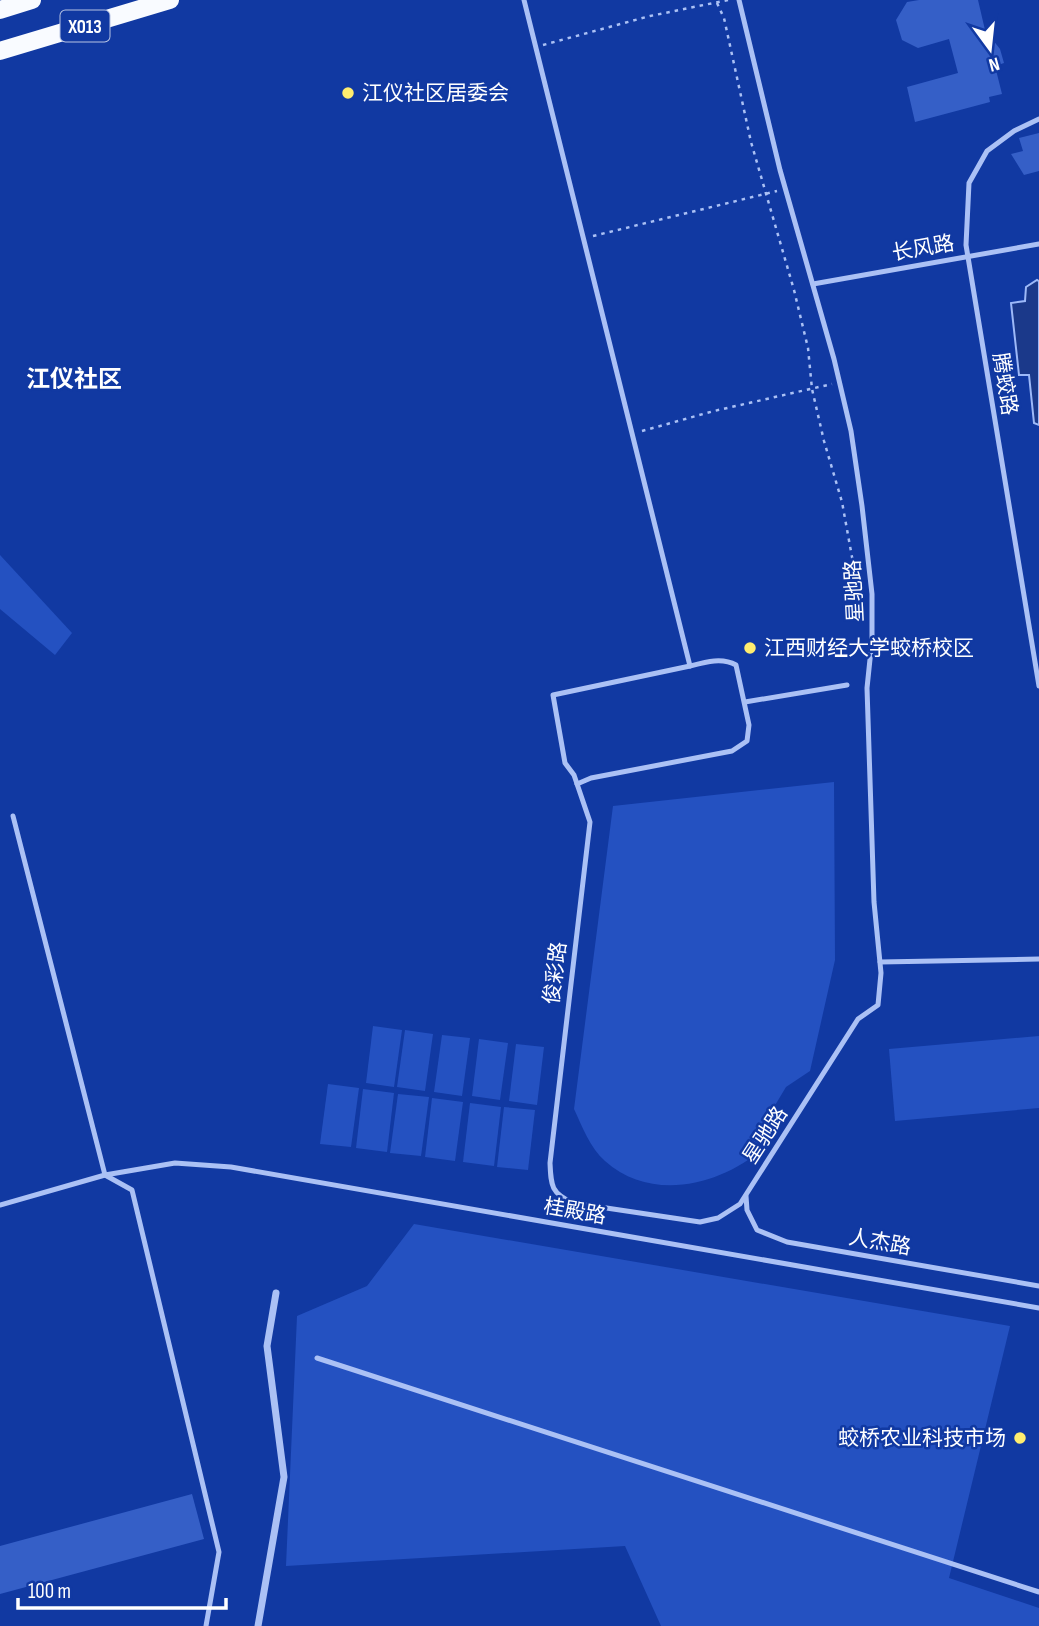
<svg xmlns="http://www.w3.org/2000/svg" width="1039" height="1626" viewBox="0 0 1039 1626" font-family="'Sofia Sans Condensed','Noto Sans SC',sans-serif">
<style>
.green{fill:#2451c1}
.water{fill:#1b398a;stroke:#9db9f8;stroke-width:2}
.building{fill:#355fc7}
.lines{fill:none;stroke-linecap:round;stroke-linejoin:round}
.path{stroke:#abc1f5;stroke-width:2.5;stroke-dasharray:3.5 5;stroke-linecap:butt}
.service{stroke:#abc1f5;stroke-width:5}
.minor{stroke:#abc1f5;stroke-width:7}
.primary{stroke:#f9fbff;stroke-width:18}
.poi-dot{fill:#ffed6f;stroke:#1139a2;stroke-width:2.5}
.labels{text-anchor:middle;stroke-width:5;stroke-linejoin:round;paint-order:stroke}
.shield{fill:#1139a2;stroke:#b8c4e3;stroke-width:2}
.shield-label{font-size:19px;font-weight:bold;fill:#fff}
.poi-label{font-size:21px;fill:#fff;stroke:#1139a2;text-anchor:start}
.street-label{font-size:21px;fill:#fff;stroke:#1139a2}
.quarter-label{font-size:24px;font-weight:bold;fill:#fff;stroke:#1139a2}
</style>
<rect width="100%" height="100%" fill="#1139a2"/>
<g class="green">
<path d="M 0,555 L 72,633 L 55,655 L 0,609 Z"/>
<path d="M 834,782 L 835,960 L 810,1071 L 786,1087 L 762,1127 L 764,1148 C 721,1185 652,1203 605,1161 C 590,1148 582,1126 574,1109 L 613,806 Z"/>
<path d="M 373,1026 L 402,1030 L 394,1087 L 366,1083 Z"/>
<path d="M 405,1030 L 433,1034 L 425,1091 L 397,1087 Z"/>
<path d="M 442,1035 L 470,1038 L 462,1096 L 434,1092 Z"/>
<path d="M 1039,1036 L 1039,1108 L 895,1121 L 889,1049 Z"/>
<path d="M 479,1039 L 508,1043 L 500,1100 L 472,1096 Z"/>
<path d="M 516,1044 L 544,1047 L 537,1105 L 509,1101 Z"/>
<path d="M 328,1084 L 359,1088 L 351,1147 L 320,1144 Z"/>
<path d="M 363,1089 L 394,1093 L 387,1152 L 356,1148 Z"/>
<path d="M 398,1094 L 429,1097 L 421,1156 L 390,1153 Z"/>
<path d="M 432,1098 L 463,1102 L 455,1161 L 425,1157 Z"/>
<path d="M 470,1103 L 501,1107 L 494,1166 L 463,1162 Z"/>
<path d="M 504,1107 L 535,1110 L 528,1170 L 497,1167 Z"/>
<path d="M 414,1224 L 1010,1326 L 949,1578 L 1039,1608 L 1039,1626 L 661,1626 L 625,1546 L 286,1566 L 297,1316 L 367,1286 Z"/>
</g>
<path class="water" d="M 1037,280 L 1039,281 L 1039,425 L 1034,423 L 1029,375 L 1019,375 L 1011,303 L 1025,301 L 1026,287 Z"/>
<g class="building">
<path d="M 919,0 L 978,0 L 985,30 L 1000,49 L 1004,63 L 995,66 L 1002,94 L 989,97 L 990,102 L 915,122 L 907,87 L 958,73 L 949,39 L 918,48 L 902,40 L 896,20 L 907,2 Z"/>
<path d="M 1039,133 L 1039,171 L 1024,175 L 1011,154 L 1023,151 L 1019,138 Z"/>
<path d="M 192,1494 L 204,1539 L 0,1594 L 0,1546 Z"/>
</g>
<g class="lines">
<g class="path">
<path d="M 717,3 L 724,18 L 751,142 L 794,290 L 808,348 L 812,389 L 824,441 L 842,502 L 854,568"/>
<path d="M 543,45 L 650,16 L 728,0"/>
<path d="M 593,236 L 777,191"/>
<path d="M 642,431 L 714,411 L 832,384"/>
</g>
<g class="service">
<path d="M 524,0 L 690,666 C 705,662 722,657 736,665 L 749,725 L 747,741 L 732,751 L 591,778 L 577,784"/>
<path d="M 1039,119 L 1014,131 L 987,151 L 969,183 L 966,245 L 1039,686"/>
<path d="M 813,284 L 1039,244"/>
<path d="M 690,666 L 553,695 L 565,763 L 574,775 L 590,822 L 550,1163 C 551,1186 551,1193 573,1203 L 700,1222 L 718,1218 L 740,1204 L 858,1019 L 878,1005 L 881,973 L 874,902 L 867,688 L 872,640 L 872,594 L 862,506 L 851,431 L 834,359 L 780,170 L 739,0"/>
<path d="M 745,702 L 847,685"/>
<path d="M 13,816 L 105,1175 L 132,1190 L 219,1552 L 206,1626"/>
<path d="M 880,962 L 1039,959"/>
<path d="M 746,1196 L 747,1210 L 757,1230 L 787,1242 L 1039,1286"/>
<path d="M 0,1205 L 105,1175 L 175,1163 L 231,1167 L 1039,1308"/>
<path d="M 317,1358 L 1039,1592"/>
</g>
<path class="minor" d="M 258,1626 L 284,1477 L 267,1346 L 276,1293"/>
<g class="primary">
<path d="M 0,10 L 32,0"/>
<path d="M 0,51 L 170,0"/>
</g>
</g>
<g class="poi-dot">
<circle cx="348" cy="93" r="7"/>
<circle cx="750" cy="648" r="7"/>
<circle cx="1020" cy="1438" r="7"/>
</g>
<g class="labels">
<rect class="shield" x="60.5" y="10.5" width="49" height="31" rx="5"/>
<g class="shield-label">
<text x="85" y="33">X013</text>
</g>
<g class="poi-label">
<text x="362" y="100">江仪社区居委会</text>
<text x="764" y="655">江西财经大学蛟桥校区</text>
<text x="1006" y="1445" text-anchor="end">蛟桥农业科技市场</text>
</g>
<g class="street-label">
<text transform="translate(923 248) rotate(-10)" y="7">长风路</text>
<text transform="translate(1005 384) rotate(81)" y="7">腾蛟路</text>
<text transform="translate(854 591) rotate(-93)" y="7">星驰路</text>
<text transform="translate(555 973) rotate(-83)" y="7">俊彩路</text>
<text transform="translate(765 1135) rotate(-57)" y="7">星驰路</text>
<text transform="translate(575 1211) rotate(10)" y="7">桂殿路</text>
<text transform="translate(880 1242) rotate(10)" y="7">人杰路</text>
</g>
<g class="quarter-label">
<text x="74" y="387">江仪社区</text>
</g>
</g>
<g transform="translate(990 49) rotate(165)" stroke="#1139a2" stroke-width="5" paint-order="stroke">
<path d="M0-5L12 26L0 18L-12 26Z" fill="#ffffff"/>
<text y="-10" font-size="19" font-weight="bold" text-anchor="middle" fill="#ffffff">N</text>
</g>
<path d="M18 1598v10h208v-10" fill="none" stroke="#ffffff" stroke-width="3.5"/>
<text x="28" y="1598" font-size="21" fill="#ffffff" stroke="#1139a2" stroke-width="5" paint-order="stroke">100 m</text>
</svg>
